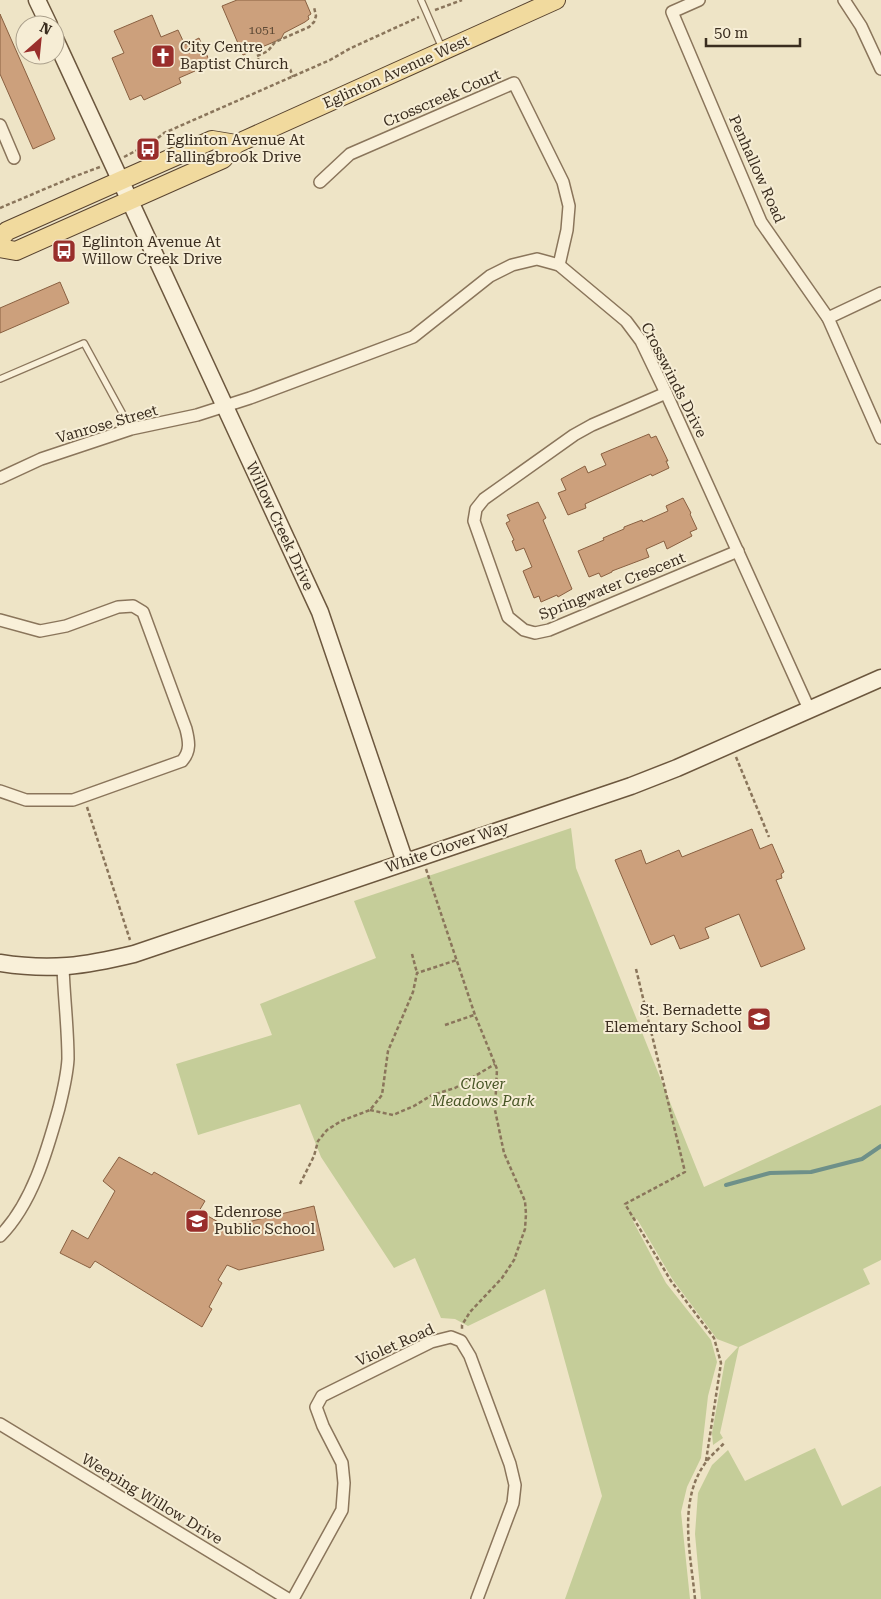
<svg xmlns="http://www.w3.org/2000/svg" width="881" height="1599" viewBox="0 0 881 1599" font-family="'Roboto Serif',serif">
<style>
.green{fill:#c5cd99}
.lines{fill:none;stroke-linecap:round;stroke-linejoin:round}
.stream{stroke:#6e9089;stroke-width:4}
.building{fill:#cca07c;stroke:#896041}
.lane-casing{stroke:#8a755b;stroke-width:8}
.street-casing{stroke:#8a755b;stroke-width:14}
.secondary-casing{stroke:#6c573e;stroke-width:19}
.primary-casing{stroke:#58432f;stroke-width:20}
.path{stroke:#8a755b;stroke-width:2.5;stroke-dasharray:4 2.5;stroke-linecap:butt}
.lane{stroke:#f9f0d9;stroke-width:5.5}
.street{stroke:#f9f0d9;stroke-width:11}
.secondary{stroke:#f9f0d9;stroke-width:16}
.primary{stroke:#f1da9e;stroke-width:18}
.labels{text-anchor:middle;stroke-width:4;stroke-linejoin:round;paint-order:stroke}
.number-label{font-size:12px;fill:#5e4a36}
.poi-label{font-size:15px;fill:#3a2d1f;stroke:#f6edd5;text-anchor:start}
.street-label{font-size:15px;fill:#3a2d1f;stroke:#f6edd5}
.park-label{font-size:15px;font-style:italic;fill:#485626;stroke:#f6edd5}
</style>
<rect width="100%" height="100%" fill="#eee4c6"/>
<g class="green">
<path d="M 571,828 L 576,868 L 704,1187 L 881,1105 L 881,1260 L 863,1269 L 870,1284 L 739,1347 L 720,1433 L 723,1438 L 713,1445 L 712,1433 L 725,1361 L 738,1347 L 717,1339 L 673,1280 L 637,1219 L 633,1221 L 666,1283 L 711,1340 L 717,1362 L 708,1396 L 701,1458 L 687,1487 L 681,1512 L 690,1599 L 565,1599 L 602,1496 L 545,1289 L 468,1326 L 455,1319 L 441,1318 L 415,1258 L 394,1268 L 321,1157 L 300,1104 L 198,1135 L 176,1064 L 272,1035 L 260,1004 L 376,958 L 354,901 Z"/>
<path d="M 815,1448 L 842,1506 L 881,1486 L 881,1599 L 701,1599 L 695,1534 L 698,1493 L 712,1465 L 728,1450 L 745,1481 Z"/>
</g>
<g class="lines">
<path class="stream" d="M 726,1185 L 770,1173 L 811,1172 L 862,1159 L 881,1146"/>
</g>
<g class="building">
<path d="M 237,0 L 305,0 L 311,14 L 308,16 L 309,19 L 305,22 L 284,33 L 281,39 L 243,55 L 222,6 Z"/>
<path d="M 0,14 L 55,139 L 33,149 L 0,74 Z"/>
<path d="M 152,15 L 161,37 L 178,30 L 185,45 L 199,38 L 210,62 L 194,69 L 195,71 L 179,78 L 181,83 L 144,100 L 141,95 L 130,100 L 112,58 L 124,53 L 114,31 Z"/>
<path d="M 60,282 L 69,303 L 0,333 L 0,308 Z"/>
<path d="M 649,434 L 651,438 L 656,436 L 668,461 L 666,461 L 669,468 L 652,476 L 651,474 L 585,504 L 586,508 L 568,515 L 558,493 L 566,490 L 561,479 L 585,466 L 588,473 L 606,465 L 601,454 Z"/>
<path d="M 683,498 L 691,513 L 690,514 L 697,529 L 690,532 L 692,536 L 667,549 L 664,541 L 646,549 L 649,557 L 612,571 L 612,572 L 601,577 L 599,573 L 589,577 L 578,551 L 604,540 L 603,538 L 624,529 L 624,527 L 642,520 L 643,522 L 668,511 L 666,506 Z"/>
<path d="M 538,502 L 546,518 L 543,520 L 572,589 L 558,597 L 557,595 L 541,602 L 539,596 L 534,598 L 523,571 L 532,567 L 524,548 L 516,551 L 512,541 L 514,540 L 506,523 L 510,521 L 507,515 Z"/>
<path d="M 752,829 L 760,849 L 772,844 L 784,872 L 781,874 L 782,878 L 776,880 L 805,949 L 761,967 L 739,914 L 705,928 L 709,938 L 680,949 L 674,935 L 651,945 L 615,860 L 641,850 L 646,864 L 679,850 L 682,857 Z"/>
<path d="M 119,1157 L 152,1175 L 154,1172 L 205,1201 L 199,1211 L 227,1227 L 314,1206 L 324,1250 L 239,1270 L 227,1265 L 218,1280 L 222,1283 L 209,1307 L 212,1309 L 202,1327 L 95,1261 L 90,1268 L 60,1253 L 72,1230 L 88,1239 L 115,1191 L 103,1181 Z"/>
</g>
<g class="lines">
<g class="lane-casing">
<g id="lane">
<path d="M 421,0 L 442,48"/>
<path d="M 0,379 L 84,343 L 131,429"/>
</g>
</g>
<g class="street-casing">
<g id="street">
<path d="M 699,0 L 672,12 L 761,222 L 828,318 L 881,438"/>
<path d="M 844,0 L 861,26 L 881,69"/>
<path d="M 0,125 L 14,158"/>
<path d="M 320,182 L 350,154 L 514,83 L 563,182 L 569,206 L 567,230 L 559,265"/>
<path d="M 828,318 L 881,293"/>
<path d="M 666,393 L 592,425 L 574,435 L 484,499 L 476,509 L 474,521 L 508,617 L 524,630 L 535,633 L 549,630 L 738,551"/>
<path d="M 0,478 L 41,459 L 131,429 L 197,415 L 250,398 L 413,337 L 490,276 L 512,265 L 537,259 L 559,265 L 626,321 L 641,341 L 666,393 L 809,709"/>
<path d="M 0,620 L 40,631 L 66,626 L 118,607 L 133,606 L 143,612 L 186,729 C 189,741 191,751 182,761 L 73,800 L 26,800 L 0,791"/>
<path d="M 0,1236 C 32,1204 47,1151 59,1108 C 63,1092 67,1076 68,1059 C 68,1028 64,998 63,967"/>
<path d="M 0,1424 L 288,1599"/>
<path d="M 293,1599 L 342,1510 L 344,1483 L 342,1463 L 323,1426 L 316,1407 L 322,1396 L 431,1342 L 451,1337 L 461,1341 L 470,1356 L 510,1464 L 515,1485 L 513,1503 L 477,1599"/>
</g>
</g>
<g class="secondary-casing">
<g id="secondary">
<path d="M 37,0 L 49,25"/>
<path d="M 55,39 L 320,612 L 405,862"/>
<path d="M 0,963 C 51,971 84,966 134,954 L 631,786 L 677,768 L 881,678"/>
</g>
</g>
<g class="primary-casing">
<g id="primary">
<path d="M 0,239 L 7,231 L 212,140 L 236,144"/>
<path d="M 0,248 L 16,251 L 223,159 L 236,144 L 556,0"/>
</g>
</g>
<g class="path">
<path d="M 435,10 L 462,0"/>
<path d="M 262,68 L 257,56 L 268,51 L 275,42 L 309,27 L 314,22 L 316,16 L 314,7"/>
<path d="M 290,69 L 293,77"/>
<path d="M 124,157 L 153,142 L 164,133 L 330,60 L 351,48 L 419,17"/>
<path d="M 0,208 L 73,177 L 100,167"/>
<path d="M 736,757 L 769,837"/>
<path d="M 87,807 L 130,940"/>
<path d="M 426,869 L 475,1015 L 497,1069 L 495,1110 L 504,1153 L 525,1201 L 526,1214 L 525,1229 L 514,1260 L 502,1278 L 470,1312 L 462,1325 L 462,1330"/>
<path d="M 412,954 L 417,973"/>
<path d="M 636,969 L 685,1172 L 625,1204 L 671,1281 L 714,1338 L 721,1363 L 706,1461"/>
<path d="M 445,1025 L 474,1015"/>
<path d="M 370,1110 L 393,1115 L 414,1106 L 432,1095 L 455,1088 L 495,1064"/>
<path d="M 300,1184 L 314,1156 L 318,1141 L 327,1130 L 341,1121 L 370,1110 L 382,1095 L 388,1051 L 413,992 L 417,973 L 457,960"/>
<path d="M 695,1599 C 691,1555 677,1501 706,1462 C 711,1455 719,1449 725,1442"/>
</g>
<use href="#lane" class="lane"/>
<use href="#street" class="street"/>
<use href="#secondary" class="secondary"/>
<use href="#primary" class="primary"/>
</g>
<defs>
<g id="church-square" transform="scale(1.25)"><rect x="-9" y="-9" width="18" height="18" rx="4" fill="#992e2b" stroke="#f6edd5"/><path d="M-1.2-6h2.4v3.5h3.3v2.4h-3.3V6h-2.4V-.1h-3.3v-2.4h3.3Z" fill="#fff"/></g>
<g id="bus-square" transform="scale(1.25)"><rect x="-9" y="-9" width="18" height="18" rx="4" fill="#992e2b" stroke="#f6edd5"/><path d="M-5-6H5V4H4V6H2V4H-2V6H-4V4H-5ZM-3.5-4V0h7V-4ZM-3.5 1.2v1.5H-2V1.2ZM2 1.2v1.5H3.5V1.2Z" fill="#fff"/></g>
<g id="school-square" transform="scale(1.25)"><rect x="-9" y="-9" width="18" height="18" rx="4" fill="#992e2b" stroke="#f6edd5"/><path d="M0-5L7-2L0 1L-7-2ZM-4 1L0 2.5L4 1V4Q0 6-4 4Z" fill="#fff"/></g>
</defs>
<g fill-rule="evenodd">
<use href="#church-square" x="163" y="56"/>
<use href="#bus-square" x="148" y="149"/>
<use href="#bus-square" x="64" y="251"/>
<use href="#school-square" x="759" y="1019"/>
<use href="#school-square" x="197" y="1221"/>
</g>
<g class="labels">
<g class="number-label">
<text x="262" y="34">1051</text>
</g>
<g class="poi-label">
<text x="180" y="52">City Centre<tspan x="180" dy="17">Baptist Church</tspan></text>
<text x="166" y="145">Eglinton Avenue At<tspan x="166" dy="17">Fallingbrook Drive</tspan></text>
<text x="82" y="247">Eglinton Avenue At<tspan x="82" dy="17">Willow Creek Drive</tspan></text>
<text x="742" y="1015" text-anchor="end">St. Bernadette<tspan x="742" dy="17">Elementary School</tspan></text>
<text x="214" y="1217">Edenrose<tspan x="214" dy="17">Public School</tspan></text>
</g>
<g class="street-label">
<text transform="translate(396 72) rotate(-24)" y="5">Eglinton Avenue West</text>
<text transform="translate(442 98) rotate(-23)" y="5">Crosscreek Court</text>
<text transform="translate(757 169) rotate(66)" y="5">Penhallow Road</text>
<text transform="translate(674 380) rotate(63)" y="5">Crosswinds Drive</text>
<text transform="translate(107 424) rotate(-16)" y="5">Vanrose Street</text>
<text transform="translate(280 526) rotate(65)" y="5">Willow Creek Drive</text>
<text transform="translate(612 586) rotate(-22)" y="5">Springwater Crescent</text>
<text transform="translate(447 847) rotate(-19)" y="5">White Clover Way</text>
<text transform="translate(395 1345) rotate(-24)" y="5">Violet Road</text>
<text transform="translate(152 1499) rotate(31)" y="5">Weeping Willow Drive</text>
</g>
<g class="park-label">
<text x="483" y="1089">Clover<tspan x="483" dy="17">Meadows Park</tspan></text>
</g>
</g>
<g transform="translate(40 40) rotate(27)"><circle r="24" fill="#f6edd5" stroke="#aba08c"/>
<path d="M0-4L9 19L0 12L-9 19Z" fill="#992e2b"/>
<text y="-8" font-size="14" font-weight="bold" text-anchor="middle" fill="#3a2d1f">N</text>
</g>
<path d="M706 38v8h94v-8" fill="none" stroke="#3a2d1f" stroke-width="2.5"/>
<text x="714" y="38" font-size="15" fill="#3a2d1f" stroke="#f6edd5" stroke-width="4" paint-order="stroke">50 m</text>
</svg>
